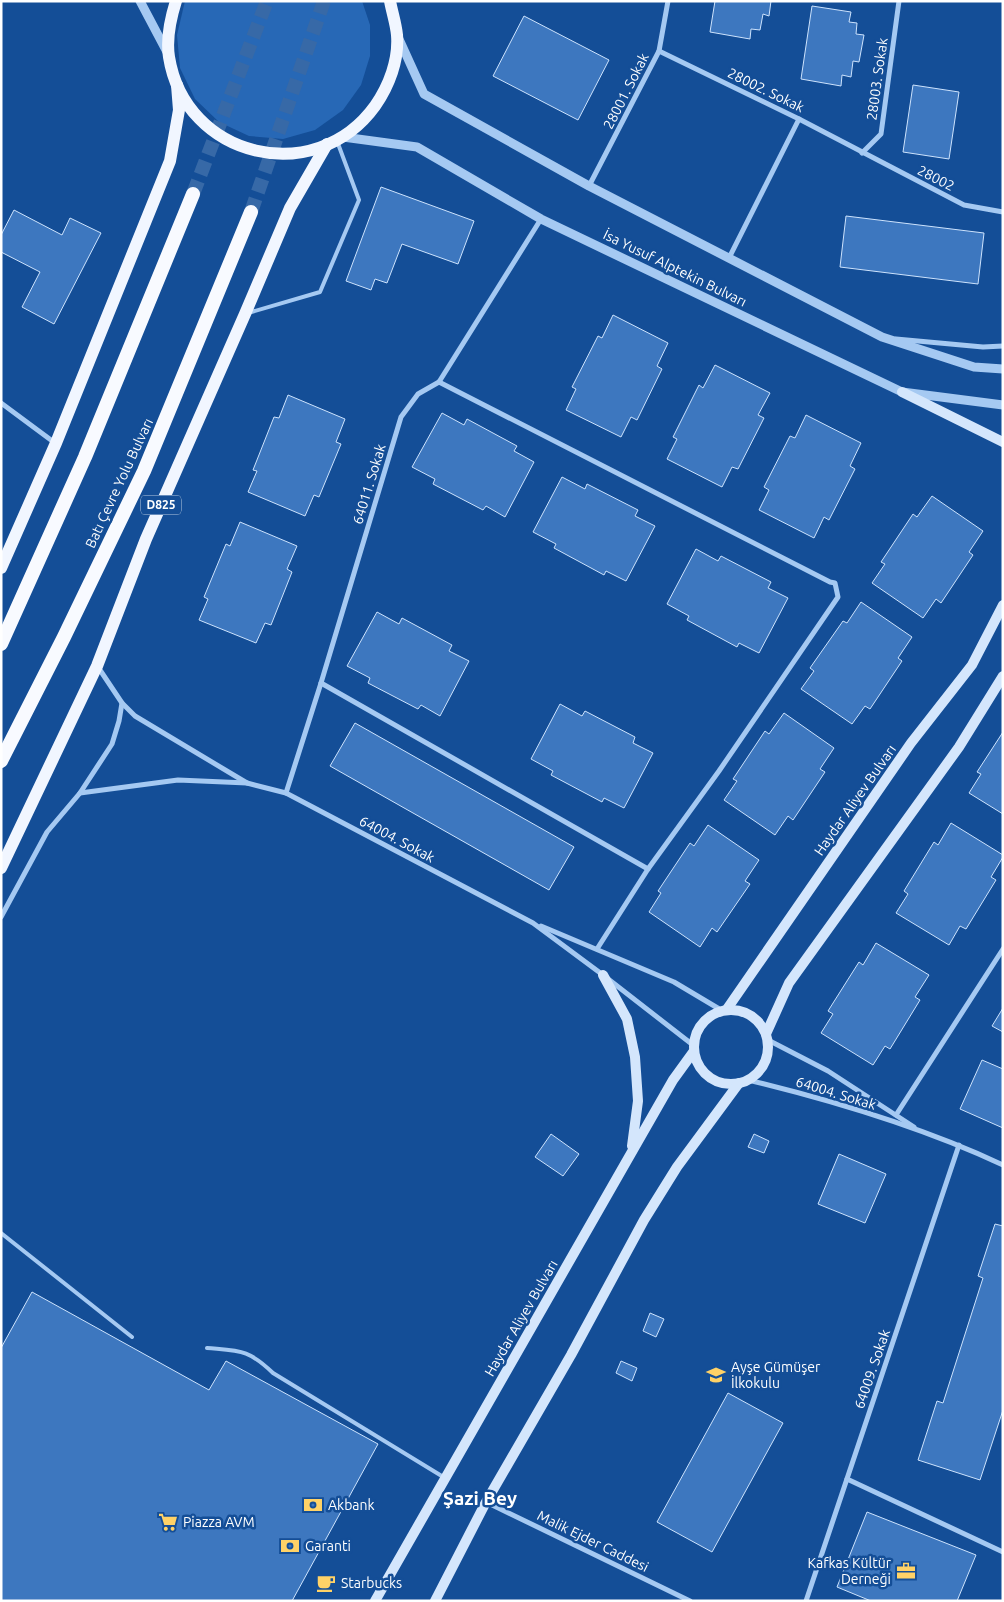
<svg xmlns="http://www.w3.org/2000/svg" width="1004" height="1602" viewBox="0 0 1004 1602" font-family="Ubuntu,sans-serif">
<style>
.green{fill:#2768b6}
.building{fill:#3d77bf;stroke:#cde3fd}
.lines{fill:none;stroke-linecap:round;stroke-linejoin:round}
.trunk-tunnel{stroke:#3769a7;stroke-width:14;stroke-dasharray:14 7;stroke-linecap:butt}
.service{stroke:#a5c9f2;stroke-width:4}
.minor{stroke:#a5c9f2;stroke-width:5}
.tertiary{stroke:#a5c9f2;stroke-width:9}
.secondary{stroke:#d4e6fc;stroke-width:10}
.primary{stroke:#f1f6ff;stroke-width:12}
.trunk{stroke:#f8faff;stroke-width:14}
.labels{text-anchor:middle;stroke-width:5;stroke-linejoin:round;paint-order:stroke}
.shield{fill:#144e97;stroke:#b8cae0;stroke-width:1}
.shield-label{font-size:12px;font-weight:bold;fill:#fff}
.street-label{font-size:14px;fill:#fff;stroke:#144e97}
.poi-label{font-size:14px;fill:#fff;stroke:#144e97;text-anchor:start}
.district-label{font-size:19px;font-weight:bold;fill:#fff;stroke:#144e97}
</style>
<rect width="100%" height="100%" fill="#144e97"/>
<path class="green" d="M 185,1 L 362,1 L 370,25 L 370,56 L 361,85 L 343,110 L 315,130 L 283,139 L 249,136 L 219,122 L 195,99 L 180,68 L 177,35 Z"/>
<g class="building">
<path d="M 715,1 L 771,1 L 769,16 L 763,14 L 760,30 L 751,29 L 750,39 L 710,32 Z"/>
<path d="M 812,6 L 851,12 L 849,22 L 857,23 L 856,34 L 864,35 L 859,62 L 853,61 L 851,77 L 842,75 L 841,86 L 801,79 Z"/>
<path d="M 524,16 L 609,60 L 578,120 L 493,76 Z"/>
<path d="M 913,85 L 959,92 L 949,159 L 903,152 Z"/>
<path d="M 381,187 L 474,221 L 458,264 L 402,244 L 387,283 L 375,279 L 371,290 L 346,281 Z"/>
<path d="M 14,210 L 62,235 L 70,218 L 101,233 L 54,324 L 22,307 L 40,272 L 1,252 L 1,235 Z"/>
<path d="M 846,216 L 984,233 L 978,284 L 840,267 Z"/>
<path d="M 613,315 L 668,343 L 657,366 L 662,369 L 637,420 L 631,417 L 621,437 L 566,410 L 576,389 L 572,387 L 598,336 L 602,338 Z"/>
<path d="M 715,365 L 770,393 L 758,415 L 764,418 L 738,469 L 732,467 L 722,487 L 667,459 L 677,439 L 673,437 L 699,385 L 703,388 Z"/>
<path d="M 288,395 L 345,419 L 336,442 L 341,444 L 319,497 L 314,495 L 305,516 L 248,492 L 257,471 L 253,470 L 274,417 L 279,418 Z"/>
<path d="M 442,413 L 464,425 L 467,419 L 517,446 L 514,451 L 534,462 L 505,517 L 486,506 L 483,510 L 433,484 L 435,479 L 412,467 Z"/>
<path d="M 806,415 L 861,443 L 850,466 L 855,469 L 829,520 L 824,517 L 814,538 L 759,510 L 769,490 L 764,487 L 790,436 L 795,438 Z"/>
<path d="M 562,477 L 585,489 L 587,484 L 638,510 L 635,516 L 655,526 L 626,581 L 606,571 L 604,575 L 554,548 L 556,544 L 533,532 Z"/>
<path d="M 932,496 L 983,531 L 969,552 L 973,555 L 941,603 L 936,599 L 923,618 L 872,583 L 885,564 L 881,562 L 913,514 L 917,517 Z"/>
<path d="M 240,522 L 297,546 L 287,569 L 292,572 L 271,625 L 265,623 L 256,643 L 199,620 L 208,599 L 204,597 L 226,544 L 230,546 Z"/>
<path d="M 696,549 L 718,561 L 721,556 L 771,582 L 768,588 L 788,598 L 759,653 L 739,643 L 737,647 L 687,620 L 689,616 L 667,604 Z"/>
<path d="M 861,602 L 912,637 L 898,658 L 902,661 L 870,709 L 865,706 L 852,724 L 801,689 L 814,671 L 810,668 L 843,621 L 847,623 Z"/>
<path d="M 377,612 L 399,624 L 402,618 L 452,645 L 449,651 L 469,661 L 440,716 L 421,705 L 418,709 L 368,683 L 370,678 L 347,666 Z"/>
<path d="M 560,704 L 582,716 L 585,711 L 635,737 L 633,743 L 653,753 L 624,808 L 604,798 L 602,802 L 551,775 L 553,771 L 531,759 Z"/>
<path d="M 784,713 L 834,748 L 820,769 L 825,772 L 793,820 L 788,816 L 775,835 L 724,800 L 737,781 L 733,779 L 765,731 L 769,734 Z"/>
<path d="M 355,723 L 574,847 L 549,890 L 330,766 Z"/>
<path d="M 1003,732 L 1003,814 L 969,793 L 981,774 L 977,772 Z"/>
<path d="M 951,823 L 1003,855 L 1003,857 L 991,877 L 996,880 L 966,929 L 960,926 L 949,945 L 896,913 L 908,894 L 904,891 L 934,842 L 938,845 Z"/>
<path d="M 708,825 L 759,860 L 745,881 L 750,884 L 717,932 L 712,928 L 700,947 L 649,912 L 661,893 L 658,891 L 690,843 L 694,846 Z"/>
<path d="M 876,943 L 929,975 L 915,997 L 920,1000 L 890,1049 L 885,1046 L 873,1065 L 821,1033 L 833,1014 L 828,1011 L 859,962 L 863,965 Z"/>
<path d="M 1003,1008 L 1003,1032 L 992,1026 Z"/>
<path d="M 982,1060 L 1003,1069 L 1003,1128 L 960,1109 Z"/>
<path d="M 551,1134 L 579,1154 L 563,1176 L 535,1157 Z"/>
<path d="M 754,1134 L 769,1141 L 764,1153 L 748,1147 Z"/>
<path d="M 839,1154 L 886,1174 L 865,1223 L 818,1204 Z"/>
<path d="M 995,1224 L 1003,1226 L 1003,1410 L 980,1480 L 918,1460 L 937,1401 L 943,1403 L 983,1278 L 978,1276 Z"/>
<path d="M 32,1292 L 209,1390 L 226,1361 L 378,1444 L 292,1601 L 1,1601 L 1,1348 Z"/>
<path d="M 650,1313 L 664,1319 L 656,1337 L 643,1331 Z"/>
<path d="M 621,1361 L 637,1368 L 632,1381 L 616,1373 Z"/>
<path d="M 728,1393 L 783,1423 L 712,1552 L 657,1522 Z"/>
<path d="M 867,1512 L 976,1555 L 957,1601 L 871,1601 L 837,1587 Z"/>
</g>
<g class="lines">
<g class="trunk-tunnel">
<path d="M 193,194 L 267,1"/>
<path d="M 251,212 L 324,1"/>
</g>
<g class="service">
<path d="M 248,313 L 320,292 L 359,200 L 337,141"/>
<path d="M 1,1233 L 132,1337"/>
<path d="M 207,1348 C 240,1351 248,1349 273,1373 L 445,1478"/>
</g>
<g class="minor">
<path d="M 659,51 L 799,119 L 964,205 L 1003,212"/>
<path d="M 862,153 L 881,134 L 899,1"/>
<path d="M 589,186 L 659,51 L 668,1"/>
<path d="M 729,258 L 799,119"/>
<path d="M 896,339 L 983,347 L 1003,346"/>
<path d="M 439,382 L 830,582 L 835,583 L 838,597 L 719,771 L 648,869 L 597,949"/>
<path d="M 1,403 L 55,443"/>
<path d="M 321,683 L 648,869"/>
<path d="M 122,703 L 135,716 L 247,783"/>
<path d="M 80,793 L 112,744 L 119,721 L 122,703 L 98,667"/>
<path d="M 286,793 L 321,683 L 401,417 L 418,394 L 439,382 L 541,219"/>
<path d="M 1,917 L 47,832 L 80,793 L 178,780 L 247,783 L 286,793 L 533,923 L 603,975 L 693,1045"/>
<path d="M 541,926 L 674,982 L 721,1010"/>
<path d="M 768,1040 L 828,1071 L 914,1127"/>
<path d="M 748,1080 C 835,1101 922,1127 1003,1165"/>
<path d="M 896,1115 L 1003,949"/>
<path d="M 847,1479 L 1003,1552"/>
<path d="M 486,1502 L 690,1601"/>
<path d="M 806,1601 L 959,1145"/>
</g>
<g class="tertiary">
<path d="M 140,1 L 167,52"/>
<path d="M 399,39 L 424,94 L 589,186 L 882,337 L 974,367 L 1003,369"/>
<path d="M 343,137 L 417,147 L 541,219 L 902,392 L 1003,405"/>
</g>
<g class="secondary">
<path d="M 902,392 L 1003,442"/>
<path d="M 603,975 L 627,1019 L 635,1057 L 638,1101 L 632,1146"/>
<path d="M 727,1009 L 911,743 L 972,665 L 1003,605"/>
<circle cx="731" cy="1047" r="37"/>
<path d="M 766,1034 L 789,983 L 959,747 L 1003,676"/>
<path d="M 375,1601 L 673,1080 L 694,1051"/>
<path d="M 435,1601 L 486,1502 L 571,1355 L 644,1220 L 677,1167 L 739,1083"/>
</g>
<g class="primary">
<path d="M 176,1 C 170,20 166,38 169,57 C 185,158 315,189 375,106 C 389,86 399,60 397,35 C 396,24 392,12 390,1"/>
<path d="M 1,568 L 56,443 L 170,161 L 179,110 L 177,85"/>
<path d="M 1,868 L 97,666 L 146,539 L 245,314 L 290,208 L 327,144"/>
</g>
<g class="trunk">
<path d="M 1,644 L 85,457 L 193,194"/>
<path d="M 1,761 L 64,637 L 144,471 L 251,212"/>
</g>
</g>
<defs>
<g id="school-bare" transform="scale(1.5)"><path d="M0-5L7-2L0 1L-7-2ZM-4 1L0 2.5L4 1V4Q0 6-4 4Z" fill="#ffd267" stroke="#144e97" stroke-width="2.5" paint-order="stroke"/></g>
<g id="bank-bare" transform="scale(1.5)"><path d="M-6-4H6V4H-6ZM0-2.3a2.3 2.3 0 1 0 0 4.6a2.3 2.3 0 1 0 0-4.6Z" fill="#ffd267" stroke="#144e97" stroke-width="2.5" paint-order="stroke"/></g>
<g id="supermarket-bare" transform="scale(1.5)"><path d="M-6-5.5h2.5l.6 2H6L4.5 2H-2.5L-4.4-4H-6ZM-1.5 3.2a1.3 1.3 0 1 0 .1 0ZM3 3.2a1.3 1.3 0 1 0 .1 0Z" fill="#ffd267" stroke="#144e97" stroke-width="2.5" paint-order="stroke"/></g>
<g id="office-bare" transform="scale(1.5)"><path d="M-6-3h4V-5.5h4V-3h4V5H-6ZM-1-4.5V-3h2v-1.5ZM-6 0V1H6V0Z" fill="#ffd267" stroke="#144e97" stroke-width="2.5" paint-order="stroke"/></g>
<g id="cafe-bare" transform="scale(1.5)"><path d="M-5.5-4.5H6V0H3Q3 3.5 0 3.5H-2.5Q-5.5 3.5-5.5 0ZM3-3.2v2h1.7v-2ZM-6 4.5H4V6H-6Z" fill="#ffd267" stroke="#144e97" stroke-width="2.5" paint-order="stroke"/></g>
</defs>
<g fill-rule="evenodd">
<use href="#school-bare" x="716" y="1375"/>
<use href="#bank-bare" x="313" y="1505"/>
<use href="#supermarket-bare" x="168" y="1522"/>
<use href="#bank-bare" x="290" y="1546"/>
<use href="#office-bare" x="906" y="1571"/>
<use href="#cafe-bare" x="326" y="1583"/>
</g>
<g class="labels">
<rect class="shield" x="141" y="495.5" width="40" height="19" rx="4"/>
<g class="shield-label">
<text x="161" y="509">D825</text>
</g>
<g class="street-label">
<text transform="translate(877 79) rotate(-82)" y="5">28003. Sokak</text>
<text transform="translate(766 90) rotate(26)" y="5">28002. Sokak</text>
<text transform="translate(626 91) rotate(-63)" y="5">28001. Sokak</text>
<text transform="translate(936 178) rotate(27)" y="5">28002</text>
<text transform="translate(675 268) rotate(26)" y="5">İsa Yusuf Alptekin Bulvarı</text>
<text transform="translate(119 483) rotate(-65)" y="5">Batı Çevre Yolu Bulvarı</text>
<text transform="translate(369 484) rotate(-73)" y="5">64011. Sokak</text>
<text transform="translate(855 800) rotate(-55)" y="5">Haydar Aliyev Bulvarı</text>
<text transform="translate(397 839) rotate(28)" y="5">64004. Sokak</text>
<text transform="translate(836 1093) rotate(17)" y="5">64004. Sokak</text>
<text transform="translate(521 1318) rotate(-60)" y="5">Haydar Aliyev Bulvarı</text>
<text transform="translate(872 1369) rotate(-71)" y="5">64009. Sokak</text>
<text transform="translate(593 1541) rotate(26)" y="5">Malik Ejder Caddesi</text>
</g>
<g class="poi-label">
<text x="731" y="1372">Ayşe Gümüşer<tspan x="731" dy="16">İlkokulu</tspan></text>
<text x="328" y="1510">Akbank</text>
<text x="183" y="1527">Piazza AVM</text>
<text x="305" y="1551">Garanti</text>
<text x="891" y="1568" text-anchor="end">Kafkas Kültür<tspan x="891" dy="16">Derneği</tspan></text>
<text x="341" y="1588">Starbucks</text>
</g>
<g class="district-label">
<text x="480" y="1505">Şazi Bey</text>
</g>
</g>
<rect width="1004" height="1602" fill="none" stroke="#ffffff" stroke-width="5"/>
</svg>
